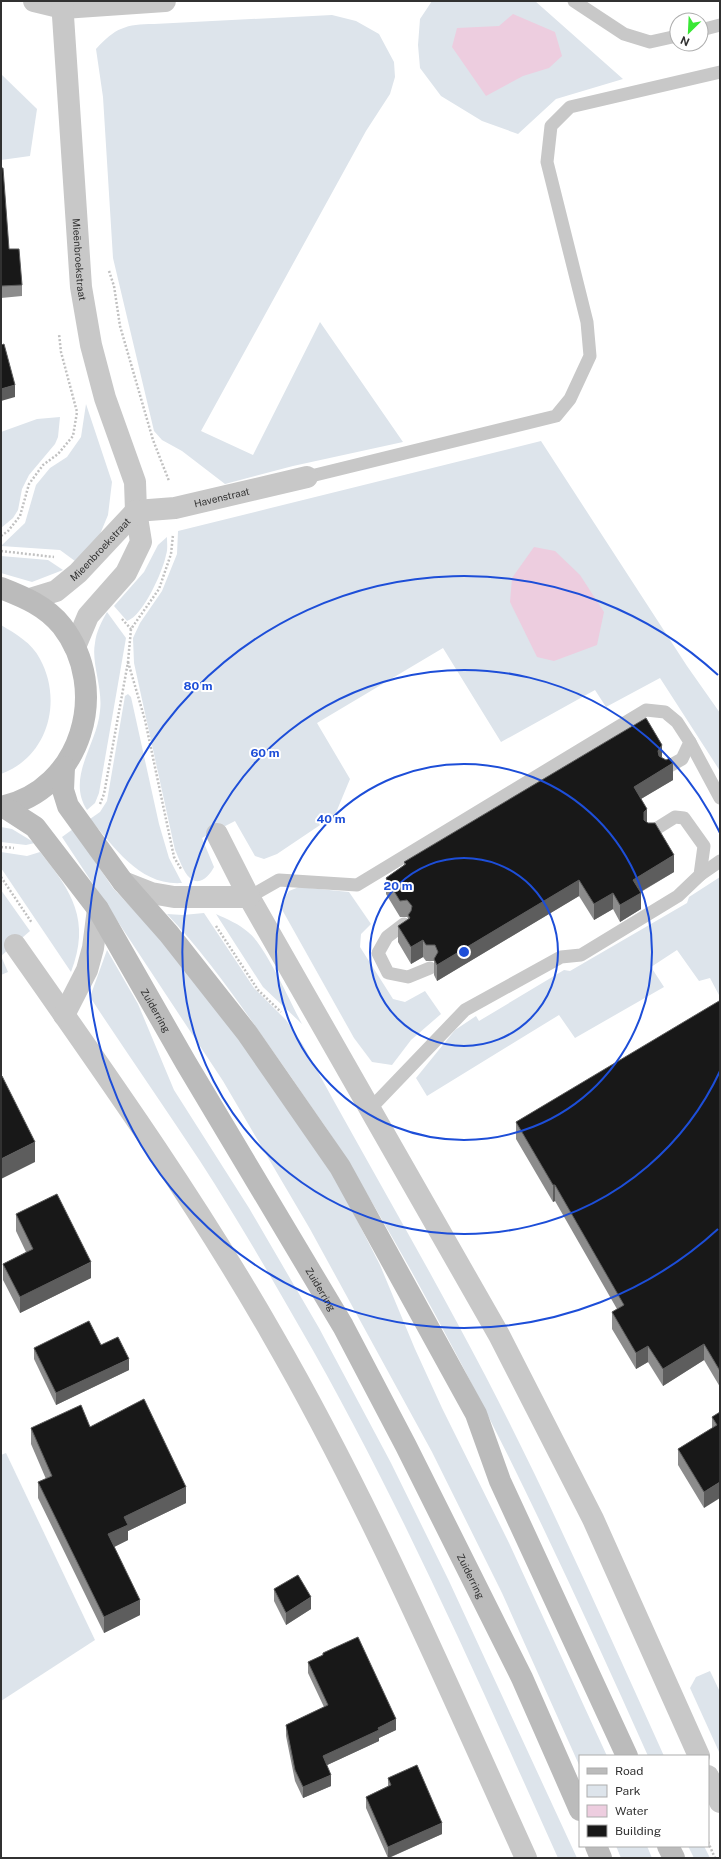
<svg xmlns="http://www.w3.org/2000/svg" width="721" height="1859" viewBox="0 0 721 1859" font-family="'Public Sans',sans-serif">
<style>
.green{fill:#dde4eb}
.water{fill:#edcddf}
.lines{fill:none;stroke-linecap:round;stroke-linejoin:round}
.path{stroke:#c1c1c1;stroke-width:2.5;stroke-dasharray:2 2;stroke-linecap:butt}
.lane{stroke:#c8c8c8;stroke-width:13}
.street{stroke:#c8c8c8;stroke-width:22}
.secondary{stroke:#bbb;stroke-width:22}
.wall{fill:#8c8c8c}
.shaded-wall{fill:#5d5d5d}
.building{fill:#181818;stroke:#5d5d5d}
.ring{fill:none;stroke:#1d4ed8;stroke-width:2}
.labels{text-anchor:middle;stroke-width:4;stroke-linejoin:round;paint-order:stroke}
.street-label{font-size:10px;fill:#313131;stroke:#fff}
.centre{fill:#1d4ed8;stroke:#fff;stroke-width:2}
.ring-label{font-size:12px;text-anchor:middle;font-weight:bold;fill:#1d4ed8;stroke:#fff;stroke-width:4;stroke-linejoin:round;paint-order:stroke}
</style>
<rect width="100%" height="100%" fill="#fff"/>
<g class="green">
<path d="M 432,1 L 535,1 L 623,79 L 556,99 L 518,134 L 482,121 L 441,96 L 420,68 L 418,45 L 420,19 Z"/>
<path d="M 332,15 L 356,21 L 379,34 L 394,62 L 395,77 L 390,94 L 366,131 L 201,431 L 253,455 L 320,322 L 403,442 L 293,466 L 225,484 L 182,451 L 162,440 L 154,431 L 113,258 L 103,97 L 96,49 C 115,28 126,24 154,24 Z"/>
<path d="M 1,74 L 37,109 L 30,156 L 1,160 Z"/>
<path d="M 86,404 L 112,482 L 108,515 L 98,539 L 75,561 L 60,550 L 1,546 L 25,523 L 36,485 L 50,468 L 67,457 L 81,437 Z"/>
<path d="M 60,417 L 58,437 L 55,444 L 29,475 L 22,489 L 18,510 L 13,518 L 1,528 L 1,432 L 37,419 Z"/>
<path d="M 541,441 L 687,666 L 720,713 L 720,771 L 660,678 L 606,707 L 595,690 L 501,742 L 443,648 L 317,723 L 350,779 L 335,815 L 277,854 L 264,859 L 255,856 L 235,821 L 202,838 L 214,867 C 210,875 200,887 190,878 C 183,872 179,858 175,850 L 134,663 L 133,638 L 140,623 L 162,591 L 177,554 L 178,531 Z"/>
<path d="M 167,537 C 167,543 168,550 166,555 C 163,571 143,616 127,621 L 114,606 L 144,572 L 158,545 Z"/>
<path d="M 1,556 L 48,560 L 63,570 L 32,582 L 1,573 Z"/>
<path d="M 107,612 L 126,638 L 99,793 L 95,803 L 87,810 C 66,777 97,745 100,711 C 103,688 91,663 95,643 C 96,632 102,621 107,612 Z"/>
<path d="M 1,625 C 16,634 32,643 40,659 C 63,701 48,757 1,774 Z"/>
<path d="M 128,694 L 131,697 L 159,824 L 169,858 L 182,883 C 140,886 115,848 90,819 L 100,812 L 107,801 L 125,696 Z"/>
<path d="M 1,827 L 12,829 L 35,843 L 26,845 L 1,842 Z"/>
<path d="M 73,829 L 113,888 L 172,951 L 205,992 L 306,1131 L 338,1183 L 380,1265 L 415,1349 L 442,1408 L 509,1543 L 607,1756 L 580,1756 L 580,1767 L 502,1593 L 432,1452 L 310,1229 L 223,1081 L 62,837 Z"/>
<path d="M 1,852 L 27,856 L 40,852 C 72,891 91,921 71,972 L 1,868 Z"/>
<path d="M 720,877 L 720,997 L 710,978 L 699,981 L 677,950 L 651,967 L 664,987 L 575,1038 L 559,1015 L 427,1096 L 416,1078 L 455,1030 L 476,1016 L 479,1021 L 564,970 L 570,971 L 687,903 L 689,897 Z"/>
<path d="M 299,887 L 349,892 L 371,924 L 361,934 L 360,947 L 393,999 L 405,1002 L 425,991 L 441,1014 L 411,1040 L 392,1065 L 372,1062 L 354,1038 L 280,906 L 289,891 Z"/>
<path d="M 1,890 L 30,931 L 1,956 L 8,972 L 1,975 Z"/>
<path d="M 204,913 L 254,988 L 286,1020 L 303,1045 C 363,1155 427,1264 485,1375 C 550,1500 606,1628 664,1756 L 648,1756 C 555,1548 458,1340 338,1146 C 323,1122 306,1100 291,1077 C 252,1022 213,962 167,914 L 183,915 Z"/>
<path d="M 216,914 C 227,919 239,924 248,932 C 266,946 290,1002 302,1024 L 263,987 Z"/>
<path d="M 107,950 L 138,1004 L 174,1090 L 249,1208 L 319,1328 L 391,1463 L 449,1581 L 577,1858 L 558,1858 C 477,1678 398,1497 299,1326 C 267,1270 235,1215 200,1161 C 164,1106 126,1052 90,997 Z"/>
<path d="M 6,1453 L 95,1640 L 1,1701 L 1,1455 Z"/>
<path d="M 710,1671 L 720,1692 L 720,1754 L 690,1688 L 696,1677 Z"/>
<path d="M 616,1846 L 647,1846 L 652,1858 L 621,1858 Z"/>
<path d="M 688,1846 L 704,1846 L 710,1858 L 694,1858 Z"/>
</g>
<g class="water">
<path d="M 513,14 L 555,32 L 562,56 L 549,68 L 523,76 L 486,96 L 452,47 L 457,28 L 499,26 Z"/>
<path d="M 534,547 L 555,551 L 580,575 L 604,612 L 597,645 L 554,661 L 537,657 L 510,602 L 512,578 Z"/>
</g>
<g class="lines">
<g class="path">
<path d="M 109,271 L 114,286 L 120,326 L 153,440 L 169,481"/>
<path d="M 1,536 L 8,531 L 20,516 L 29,484 L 43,465 L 58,454 L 73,436 L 77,412 L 61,352 L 59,334"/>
<path d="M 1,551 L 54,557"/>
<path d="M 122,619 L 131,629"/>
<path d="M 128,662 L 145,720 L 174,857 L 181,869"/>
<path d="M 100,804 L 104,794 L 128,662 L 131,629 L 159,589 L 171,554 L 173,535"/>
<path d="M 1,847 L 14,848"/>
<path d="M 1,877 L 32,923"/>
<path d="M 216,926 L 258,990 L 281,1012"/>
<path d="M 708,1842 L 715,1858"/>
</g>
<g class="lane">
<path d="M 574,1 L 624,34 L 650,42 L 677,36"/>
<path d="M 701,30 L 720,25"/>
<path d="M 307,477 L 556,416 L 570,399 L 590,356 L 587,322 L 547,162 L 551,126 L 570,107 L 720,72"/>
<path d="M 690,742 L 720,798"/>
<path d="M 700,875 L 720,861"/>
<path d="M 249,897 L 279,880 L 357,885 L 646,710 L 665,712 L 677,722 L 690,742 L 682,759 L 666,768"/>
<path d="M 404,924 L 387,937 L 378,953 L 388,973 L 408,977 L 430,968"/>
<path d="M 370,1109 L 465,1010 L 561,957 L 581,955 L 678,896 L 700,875 L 704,846 L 684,818 L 675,817 L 651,832"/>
</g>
<g class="street">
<path d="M 34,1 L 63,8 L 165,1"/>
<path id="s1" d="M 62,1 L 81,287 L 91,345 L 105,398 L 135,482 L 136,511 L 141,542 L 126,573 L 88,616 L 75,647"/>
<path id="s2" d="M 136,511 L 175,508 L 307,477"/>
<path id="s3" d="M 30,599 L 56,591 L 78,573 L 136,511"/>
<path d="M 217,834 L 249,897 L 499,1335 L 593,1519 L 699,1756"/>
<path d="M 123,882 L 151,893 L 174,897 L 249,897"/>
<path d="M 15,945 C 105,1073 196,1201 273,1336 C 370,1504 446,1682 526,1858"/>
<path d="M 64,1015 L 87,970 L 93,948 L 98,909"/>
<path d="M 708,1776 L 720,1802"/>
</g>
<g class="secondary">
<path d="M 1,588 C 24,597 46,606 62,626 C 111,689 82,790 1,807"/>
<path d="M 64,767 L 63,790 L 68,806 L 123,882 L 169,934 L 247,1033 L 340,1167 L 476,1414 L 500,1481 L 627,1756"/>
<path id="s4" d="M 4,807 L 35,827 L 98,909 L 186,1063 L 343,1326 L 406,1446 L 522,1678 L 580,1810"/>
<path d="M 596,1846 L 601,1858"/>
<path d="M 668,1846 L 674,1858"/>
</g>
</g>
<g class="wall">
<path d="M 1,168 L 9,249 L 22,285 L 22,296 L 1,298 Z"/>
<path d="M 662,758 L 673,780 L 641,799 L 647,822 L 674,872 L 641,892 L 641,909 L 620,922 L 613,909 L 594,920 L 579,896 L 437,981 L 434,975 L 434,961 L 426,961 L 423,957 L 411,964 L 398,942 L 398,926 L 408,919 L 408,918 L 407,917 L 400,917 L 386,894 L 386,878 L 404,865 L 404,862 Z"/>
<path d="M 720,1003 L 720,1387 L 704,1360 L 663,1386 L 648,1362 L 636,1369 L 612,1329 L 612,1312 L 617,1309 L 555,1201 L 553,1202 L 516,1139 L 516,1122 Z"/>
<path d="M 16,1214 L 91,1278 L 20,1313 L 3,1280 L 3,1264 L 26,1252 L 16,1231 Z"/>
<path d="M 34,1348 L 129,1370 L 56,1405 L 34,1359 Z"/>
<path d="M 720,1412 L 704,1508 L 678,1465 L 678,1449 L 712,1428 L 712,1417 Z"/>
<path d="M 90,1427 L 186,1503 L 128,1531 L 128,1540 L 114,1547 L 140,1615 L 104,1633 L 38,1498 L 38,1482 L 46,1479 L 31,1444 L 31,1428 Z"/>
<path d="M 274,1589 L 311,1609 L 286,1625 L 274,1601 Z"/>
<path d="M 323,1653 L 396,1730 L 379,1738 L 379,1741 L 327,1765 L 331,1786 L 303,1798 L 295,1781 L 286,1736 L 286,1725 L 324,1707 L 308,1673 L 308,1662 L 323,1655 Z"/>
<path d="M 388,1778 L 442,1834 L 389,1858 L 388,1858 L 366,1808 L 366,1797 L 388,1786 Z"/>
</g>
<g class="shaded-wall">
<path d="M 15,385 L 15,397 L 1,401 L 1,389 Z"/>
<path d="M 662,745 L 662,761 L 658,768 L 658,751 Z"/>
<path d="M 673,763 L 673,780 L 634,803 L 634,787 Z"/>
<path d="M 647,809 L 647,825 L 644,829 L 644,812 Z"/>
<path d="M 674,855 L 674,872 L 633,896 L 633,880 Z"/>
<path d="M 579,880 L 579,896 L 437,981 L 437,965 Z"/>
<path d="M 613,893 L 613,909 L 594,920 L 594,904 Z"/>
<path d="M 641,893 L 641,909 L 620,922 L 620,905 Z"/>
<path d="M 423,940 L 423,957 L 411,964 L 411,947 Z"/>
<path d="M 35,1142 L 35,1162 L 1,1179 L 1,1159 Z"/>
<path d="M 553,1185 L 555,1185 L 555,1201 L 553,1202 Z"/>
<path d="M 91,1262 L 91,1278 L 20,1313 L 20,1297 Z"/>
<path d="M 704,1344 L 704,1360 L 663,1386 L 663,1369 Z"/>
<path d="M 648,1346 L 648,1362 L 636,1369 L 636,1353 Z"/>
<path d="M 129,1359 L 129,1370 L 56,1405 L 56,1393 Z"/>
<path d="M 720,1482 L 720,1498 L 704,1508 L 704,1492 Z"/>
<path d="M 186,1487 L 186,1503 L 128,1531 L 128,1540 L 108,1550 L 108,1534 L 124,1517 Z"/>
<path d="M 311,1597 L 311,1609 L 286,1625 L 286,1613 Z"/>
<path d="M 140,1600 L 140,1615 L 104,1633 L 104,1617 Z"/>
<path d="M 396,1719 L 396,1730 L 379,1738 L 379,1741 L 323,1767 L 323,1756 L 378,1728 Z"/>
<path d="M 331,1775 L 331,1786 L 303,1798 L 303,1787 Z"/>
<path d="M 442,1823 L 442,1834 L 388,1858 L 388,1847 Z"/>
</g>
<g class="building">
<path d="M 1,168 L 3,168 L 9,249 L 19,249 L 22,285 L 1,286 Z"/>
<path d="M 4,344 L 15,385 L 1,389 L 1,345 Z"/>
<path d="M 646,718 L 662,745 L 658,751 L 659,756 L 666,760 L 670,758 L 673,763 L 634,787 L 647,809 L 644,812 L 644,820 L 648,823 L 655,823 L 674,855 L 633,880 L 641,893 L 620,905 L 613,893 L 594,904 L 579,880 L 437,965 L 434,959 L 438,952 L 435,945 L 426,945 L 423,940 L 411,947 L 398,926 L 410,918 L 408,915 L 411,911 L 412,906 L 407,900 L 400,901 L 386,878 L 406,864 L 404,862 Z"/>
<path d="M 719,1001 L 720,1003 L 720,1371 L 704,1344 L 663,1369 L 648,1346 L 636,1353 L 612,1312 L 624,1305 L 555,1185 L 553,1185 L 516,1122 Z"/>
<path d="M 1,1076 L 2,1076 L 35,1142 L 1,1159 Z"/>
<path d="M 57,1194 L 91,1262 L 20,1297 L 3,1264 L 33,1249 L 16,1214 Z"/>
<path d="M 89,1321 L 101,1345 L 118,1337 L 129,1359 L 56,1393 L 34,1348 Z"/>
<path d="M 144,1399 L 186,1487 L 124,1517 L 128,1525 L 108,1534 L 140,1600 L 104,1617 L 38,1482 L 52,1476 L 31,1428 L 81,1405 L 90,1427 Z"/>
<path d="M 720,1412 L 720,1482 L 704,1492 L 678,1449 L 717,1425 L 712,1417 Z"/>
<path d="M 298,1575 L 311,1597 L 286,1613 L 274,1589 Z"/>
<path d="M 358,1637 L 396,1719 L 378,1728 L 379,1730 L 323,1756 L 331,1775 L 303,1787 L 295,1770 L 286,1725 L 328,1705 L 308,1662 L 323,1655 L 323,1653 Z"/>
<path d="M 417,1765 L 442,1823 L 388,1847 L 366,1797 L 391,1785 L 388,1778 Z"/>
</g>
<g class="ring">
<circle cx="464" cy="952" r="94"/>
<circle cx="464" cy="952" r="188"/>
<path d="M720 1071A282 282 0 1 1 720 833"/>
<path d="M718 1229A376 376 0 1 1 718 675"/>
</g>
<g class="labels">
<g class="street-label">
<text dy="4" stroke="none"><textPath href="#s1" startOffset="259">Mieënbroekstraat</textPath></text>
<text dy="4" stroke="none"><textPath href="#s2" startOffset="87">Havenstraat</textPath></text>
<text dy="4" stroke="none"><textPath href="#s3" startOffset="88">Mieenbroekstraat</textPath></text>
<text dy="4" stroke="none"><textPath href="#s4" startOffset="257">Zuiderring</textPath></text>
<text dy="4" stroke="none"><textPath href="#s4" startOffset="581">Zuiderring</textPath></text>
<text dy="4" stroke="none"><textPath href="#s4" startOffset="905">Zuiderring</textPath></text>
</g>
</g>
<circle cx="464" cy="952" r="6" class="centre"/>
<g class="ring-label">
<text x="198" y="690">80 m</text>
<text x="265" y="757">60 m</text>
<text x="331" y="823">40 m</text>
<text x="398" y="890">20 m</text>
</g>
<rect width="721" height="1859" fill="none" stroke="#313131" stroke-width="4"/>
<rect x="579" y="1755" width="130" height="92" fill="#ffffff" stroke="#adadad"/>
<rect x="587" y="1768" width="20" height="6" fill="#bbbbbb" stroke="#adadad"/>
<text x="615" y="1775" font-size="12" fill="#313131">Road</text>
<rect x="587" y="1785" width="20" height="12" fill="#dde4eb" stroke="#adadad"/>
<text x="615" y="1795" font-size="12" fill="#313131">Park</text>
<rect x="587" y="1805" width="20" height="12" fill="#edcddf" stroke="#adadad"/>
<text x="615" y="1815" font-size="12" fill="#313131">Water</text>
<rect x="587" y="1825" width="20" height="12" fill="#181818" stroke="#adadad"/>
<text x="615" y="1835" font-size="12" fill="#313131">Building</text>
<g transform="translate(689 32) rotate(204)"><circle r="19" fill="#ffffff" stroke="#adadad"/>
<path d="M0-3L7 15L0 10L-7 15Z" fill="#39e735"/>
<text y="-6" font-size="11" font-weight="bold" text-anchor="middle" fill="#313131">N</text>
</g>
</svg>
